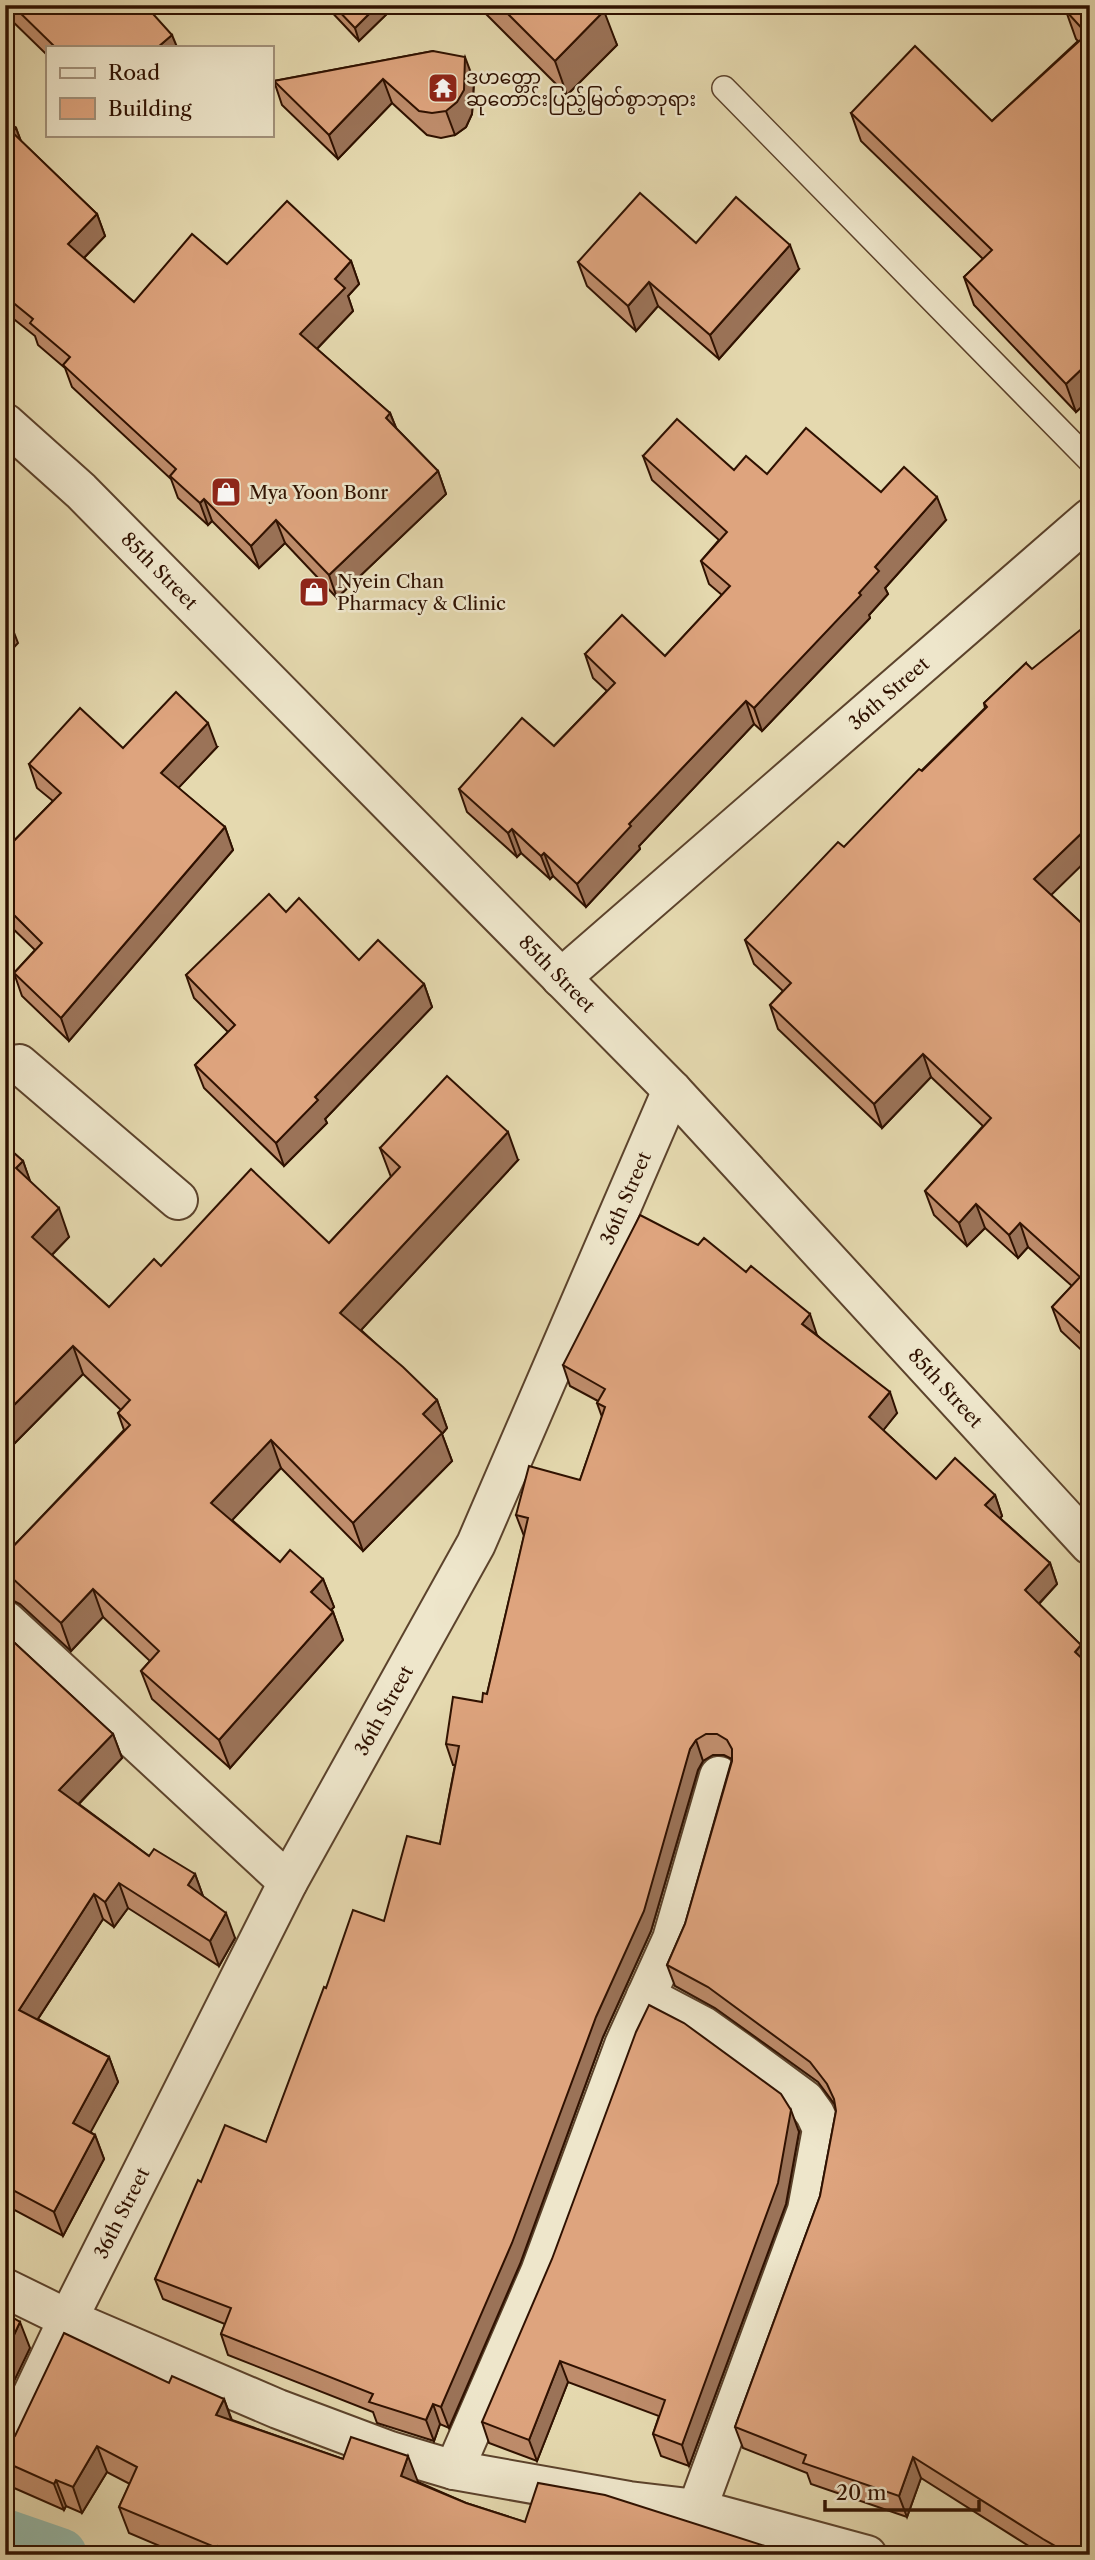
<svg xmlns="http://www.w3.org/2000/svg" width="1095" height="2560" viewBox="0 0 1095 2560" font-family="'Libre Caslon Text','Noto Sans Myanmar',serif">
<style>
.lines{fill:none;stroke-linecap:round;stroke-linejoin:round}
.canal{stroke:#96baaa;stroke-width:54}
.lane-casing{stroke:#5c432c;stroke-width:26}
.street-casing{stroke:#5c432c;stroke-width:42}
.lane{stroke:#eee6cb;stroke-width:23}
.street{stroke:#eee6cb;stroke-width:38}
.wall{fill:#bf8d6c;stroke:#2f1100;stroke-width:2}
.shaded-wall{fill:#9b7358;stroke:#2f1100;stroke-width:2}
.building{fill:#dea47e;stroke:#2f1100;stroke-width:2}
.labels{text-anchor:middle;stroke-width:5;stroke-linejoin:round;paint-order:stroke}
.poi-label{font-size:19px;fill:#2f1100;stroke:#eee6cb;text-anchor:start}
.street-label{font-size:19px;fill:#2f1100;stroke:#eee6cb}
</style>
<rect width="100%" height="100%" fill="#e5d9af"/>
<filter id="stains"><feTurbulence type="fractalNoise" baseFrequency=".00286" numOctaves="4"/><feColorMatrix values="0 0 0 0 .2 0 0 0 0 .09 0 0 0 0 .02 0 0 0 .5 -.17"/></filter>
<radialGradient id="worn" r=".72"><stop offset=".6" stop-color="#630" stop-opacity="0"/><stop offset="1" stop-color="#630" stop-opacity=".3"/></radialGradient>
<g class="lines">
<path class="canal" d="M 5,2536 L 60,2555"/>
<g class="lane-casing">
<path id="lane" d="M 724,88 L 1090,461"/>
</g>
<g class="street-casing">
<g id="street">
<path id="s1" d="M 5,423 L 81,491 L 672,1090 L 1090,1545"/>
<path id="s2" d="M 561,978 L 1090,518"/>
<path d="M 5,1067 L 19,1064 L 178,1200"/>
<path d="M 5,1620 L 288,1882"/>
<path d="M 646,1996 L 703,2026 L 744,2055 L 805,2100 L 815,2114 L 822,2129 L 807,2210 L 697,2509"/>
<path d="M 5,2288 L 68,2319 L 278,2409 L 390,2451 L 454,2470 L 629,2501 L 697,2509 L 867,2555"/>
<path id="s3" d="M 5,2452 L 68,2319 L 288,1882 L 476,1544 L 672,1090"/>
<path d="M 454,2470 L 540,2272 L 624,2045 L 672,1939 L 719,1776"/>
</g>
</g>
<use href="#lane" class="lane"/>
<use href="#street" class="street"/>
</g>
<g class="wall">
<path d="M 5,5 L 145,5 L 177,47 L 47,47 L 47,55 L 5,14 Z"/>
<path d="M 325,5 L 396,5 L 359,41 Z"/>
<path d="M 477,5 L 599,5 L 617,45 L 567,95 Z"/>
<path d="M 1090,5 L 1090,399 L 1076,412 L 974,305 L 964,277 L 983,259 L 861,141 L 851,113 L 992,121 L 1078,41 L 1076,39 L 1066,11 Z"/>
<path d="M 433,51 L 474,81 L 472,114 L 466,127 L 455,135 L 441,138 L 427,135 L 392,103 L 338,159 L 282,105 L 274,81 Z"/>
<path d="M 5,118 L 16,128 L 21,141 L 97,214 L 105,236 L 84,258 L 134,302 L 227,264 L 351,261 L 359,284 L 348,296 L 353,311 L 317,349 L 390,413 L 396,428 L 438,471 L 446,494 L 337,598 L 285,543 L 259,568 L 212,521 L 208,525 L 178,498 L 171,479 L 72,387 L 65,368 L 38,345 L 35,336 L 5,312 Z"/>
<path d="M 696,243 L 799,269 L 719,359 L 658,306 L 636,331 L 587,286 L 578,262 Z"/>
<path d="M 643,456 L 734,470 L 767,474 L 881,492 L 946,520 L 885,588 L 888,594 L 869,615 L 870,618 L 762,731 L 754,724 L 639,846 L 640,849 L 586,907 L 553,876 L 550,879 L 521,853 L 517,857 L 467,812 L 459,789 L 554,746 L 607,691 L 593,678 L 585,654 L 665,656 L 722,595 L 709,584 L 701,561 L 719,540 L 652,480 Z"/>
<path d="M 1026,663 L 1051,895 L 1090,931 L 1090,1358 L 1061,1331 L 1052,1307 L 1072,1286 L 1028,1247 L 1018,1258 L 985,1228 L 967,1246 L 934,1215 L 925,1191 L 983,1126 L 931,1077 L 882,1128 L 778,1029 L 770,1005 L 783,991 L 754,964 L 745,940 L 844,847 L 985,708 L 984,703 Z"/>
<path d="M 217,747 L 178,788 L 225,827 L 233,850 L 69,1041 L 22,996 L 14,973 L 35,950 L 5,921 L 5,850 L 53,801 L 37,788 L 29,764 L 123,748 Z"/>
<path d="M 286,912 L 359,960 L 424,984 L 432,1007 L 325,1119 L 327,1123 L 284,1166 L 204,1088 L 195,1065 L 228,1032 L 194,998 L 186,975 Z"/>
<path d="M 5,1145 L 23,1161 L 30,1182 L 69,1237 L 52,1255 L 109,1307 L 161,1266 L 329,1243 L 391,1177 L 380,1148 L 518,1160 L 361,1330 L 437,1400 L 447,1428 L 442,1434 L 452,1461 L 363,1551 L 281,1468 L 232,1520 L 280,1562 L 323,1579 L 334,1607 L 331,1610 L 333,1612 L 343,1640 L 230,1768 L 152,1699 L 141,1671 L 150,1661 L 103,1617 L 71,1651 L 20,1604 L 10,1599 L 5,1599 L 5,1555 L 124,1430 L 118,1413 L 121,1410 L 83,1374 L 5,1453 Z"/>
<path d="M 817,1335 L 897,1413 L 883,1430 L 936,1479 L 995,1495 L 1002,1516 L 1000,1518 L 1050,1563 L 1057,1584 L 1039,1604 L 1081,1645 L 1089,1665 L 1090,2555 L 1043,2555 L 921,2478 L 907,2517 L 811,2484 L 807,2473 L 743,2448 L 735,2427 L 820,2196 L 836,2111 L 835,2105 L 818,2082 L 715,2008 L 675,1986 L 667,1965 L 685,1924 L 732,1759 L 724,1755 L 713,1755 L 703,1761 L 698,1770 L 651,1931 L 603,2037 L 520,2264 L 449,2428 L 440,2424 L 434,2441 L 377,2423 L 373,2412 L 228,2355 L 221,2334 L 225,2324 L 163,2299 L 155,2279 L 201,2182 L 266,2142 L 326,1988 L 384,1921 L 440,1844 L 455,1765 L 453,1765 L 446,1744 L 482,1702 L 487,1694 L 524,1536 L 516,1515 L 580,1480 L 602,1417 L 597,1403 L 598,1401 L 570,1386 L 563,1365 Z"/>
<path d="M 5,1634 L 113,1734 L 122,1758 L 79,1804 L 149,1856 L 195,1874 L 203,1896 L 235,1938 L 219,1966 L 128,1908 L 114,1927 L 103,1919 L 38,2019 L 109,2057 L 118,2082 L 90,2132 L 95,2135 L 104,2159 L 63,2236 L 5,2205 Z"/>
<path d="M 799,2132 L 786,2204 L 689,2466 L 661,2456 L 653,2434 L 659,2416 L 568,2382 L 537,2461 L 489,2443 L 482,2422 Z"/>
<path d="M 169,2383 L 224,2399 L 232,2420 L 343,2459 L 418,2482 L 466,2503 L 525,2522 L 793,2555 L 181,2555 L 129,2533 L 119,2507 L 130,2484 L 107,2472 L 82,2513 L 66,2506 L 64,2510 L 5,2484 L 5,2445 Z"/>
</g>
<g class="shaded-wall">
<path d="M 378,5 L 396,5 L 359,41 L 355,28 Z"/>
<path d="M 604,11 L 617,45 L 567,95 L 555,61 Z"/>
<path d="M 172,35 L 177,47 L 158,47 Z"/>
<path d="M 465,57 L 474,81 L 472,114 L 466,127 L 455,135 L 446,111 Z"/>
<path d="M 383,79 L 392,103 L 338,159 L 329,135 Z"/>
<path d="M 16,128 L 24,150 L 12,132 Z"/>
<path d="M 97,214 L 105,236 L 76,266 L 68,244 Z"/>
<path d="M 790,245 L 799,269 L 719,359 L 710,335 Z"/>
<path d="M 351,261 L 359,284 L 348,296 L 353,311 L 309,357 L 300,334 L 335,279 Z"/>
<path d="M 649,282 L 658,306 L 636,331 L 628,306 Z"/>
<path d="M 1090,361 L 1090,399 L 1076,412 L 1066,384 Z"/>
<path d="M 390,413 L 399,435 L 386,418 Z"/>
<path d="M 438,471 L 446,494 L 337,598 L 329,575 Z"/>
<path d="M 937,497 L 946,520 L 885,588 L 888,594 L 869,615 L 870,618 L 762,731 L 754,708 L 859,593 L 875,567 Z"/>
<path d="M 204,499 L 212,521 L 208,525 L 200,503 Z"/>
<path d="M 276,520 L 285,543 L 259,568 L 251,546 Z"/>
<path d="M 8,617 L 18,643 L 5,657 L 5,620 Z"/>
<path d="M 746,701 L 754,724 L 639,846 L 640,849 L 586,907 L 577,884 L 629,824 Z"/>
<path d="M 208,723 L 217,747 L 170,797 L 161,773 Z"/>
<path d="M 1090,825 L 1090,857 L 1043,903 L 1034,879 Z"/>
<path d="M 225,827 L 233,850 L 69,1041 L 61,1018 Z"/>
<path d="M 512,829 L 521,853 L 517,857 L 508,833 Z"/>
<path d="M 544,853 L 553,876 L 550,879 L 541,856 Z"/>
<path d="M 424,984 L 432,1007 L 325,1119 L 327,1123 L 284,1166 L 276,1143 L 315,1097 Z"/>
<path d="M 923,1054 L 931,1077 L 882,1128 L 874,1104 Z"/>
<path d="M 508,1132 L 518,1160 L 351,1341 L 340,1313 Z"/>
<path d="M 23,1161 L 33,1189 L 16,1168 Z"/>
<path d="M 976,1204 L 985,1228 L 967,1246 L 959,1223 Z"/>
<path d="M 59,1208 L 69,1237 L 42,1265 L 32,1237 Z"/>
<path d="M 1020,1223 L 1028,1247 L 1018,1258 L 1009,1235 Z"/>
<path d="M 810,1314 L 817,1335 L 802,1324 Z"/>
<path d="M 73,1346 L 83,1374 L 5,1453 L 5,1414 Z"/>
<path d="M 890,1392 L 897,1413 L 877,1438 L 869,1417 Z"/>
<path d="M 437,1400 L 447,1428 L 442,1434 L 452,1461 L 363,1551 L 353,1523 L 423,1414 Z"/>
<path d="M 271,1440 L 281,1468 L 222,1531 L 211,1503 Z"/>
<path d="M 995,1495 L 1002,1516 L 993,1526 L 985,1505 Z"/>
<path d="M 1050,1563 L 1057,1584 L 1032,1611 L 1025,1590 Z"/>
<path d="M 323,1579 L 334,1607 L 321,1620 L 311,1592 Z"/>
<path d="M 93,1589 L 103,1617 L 71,1651 L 61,1623 Z"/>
<path d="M 333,1612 L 343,1640 L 230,1768 L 219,1740 Z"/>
<path d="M 1081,1645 L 1089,1666 L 1075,1652 Z"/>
<path d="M 113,1734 L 122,1758 L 68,1815 L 59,1790 Z"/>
<path d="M 696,1740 L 703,1761 L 698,1770 L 651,1931 L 603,2037 L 520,2264 L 449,2428 L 441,2407 L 690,1749 Z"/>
<path d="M 195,1874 L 204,1899 L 188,1885 Z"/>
<path d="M 119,1883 L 128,1908 L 114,1927 L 105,1902 Z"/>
<path d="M 94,1894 L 103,1919 L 28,2034 L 19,2010 Z"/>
<path d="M 226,1913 L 235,1938 L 219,1966 L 210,1941 Z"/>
<path d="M 109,2057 L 118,2082 L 82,2148 L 73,2123 Z"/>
<path d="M 791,2110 L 799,2132 L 786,2204 L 689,2466 L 682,2445 Z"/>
<path d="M 95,2135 L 104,2159 L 63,2236 L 54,2212 Z"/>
<path d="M 20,2322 L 30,2348 L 5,2400 L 5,2354 Z"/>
<path d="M 560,2361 L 568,2382 L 537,2461 L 529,2440 Z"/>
<path d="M 224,2399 L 233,2425 L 216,2415 Z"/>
<path d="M 433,2404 L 440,2424 L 434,2441 L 426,2420 Z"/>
<path d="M 97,2446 L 107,2472 L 82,2513 L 73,2487 Z"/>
<path d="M 408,2456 L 418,2482 L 410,2502 L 401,2476 Z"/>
<path d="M 913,2457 L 921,2478 L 907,2517 L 899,2496 Z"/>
<path d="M 56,2480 L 66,2506 L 64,2510 L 54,2484 Z"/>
</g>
<g class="building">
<path d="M 12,5 L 145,5 L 172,35 L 158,47 L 55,47 Z"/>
<path d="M 333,5 L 378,5 L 355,28 Z"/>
<path d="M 499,5 L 599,5 L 604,11 L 555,61 Z"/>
<path d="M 1072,5 L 1090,5 L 1090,361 L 1066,384 L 964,277 L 992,250 L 851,113 L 915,46 L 992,121 L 1087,34 L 1066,11 Z"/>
<path d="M 433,51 L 465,57 L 464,90 L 457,102 L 446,111 L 432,113 L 419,111 L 383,79 L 329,135 L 274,81 Z"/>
<path d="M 5,118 L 16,128 L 12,132 L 97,214 L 68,244 L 134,302 L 192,234 L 227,264 L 287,201 L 351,261 L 335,279 L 345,288 L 300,334 L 390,413 L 386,418 L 438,471 L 329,575 L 276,520 L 251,546 L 204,499 L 200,503 L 170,476 L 176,469 L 63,365 L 70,357 L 30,323 L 33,319 L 5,296 Z"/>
<path d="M 640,193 L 696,243 L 736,197 L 790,245 L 710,335 L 649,282 L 628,306 L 578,262 Z"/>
<path d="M 677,419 L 734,470 L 746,456 L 767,474 L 806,428 L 881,492 L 904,467 L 937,497 L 875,567 L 879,571 L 859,593 L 861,595 L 754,708 L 746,701 L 629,824 L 631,826 L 577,884 L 544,853 L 541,856 L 512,829 L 508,833 L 459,789 L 522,718 L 554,746 L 615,683 L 585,654 L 622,615 L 665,656 L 730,586 L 701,561 L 727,532 L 643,456 Z"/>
<path d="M 1090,622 L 1090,825 L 1034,879 L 1090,931 L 1090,1342 L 1052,1307 L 1080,1277 L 1020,1223 L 1009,1235 L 976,1204 L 959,1223 L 925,1191 L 991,1118 L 923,1054 L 874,1104 L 770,1005 L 791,983 L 745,940 L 838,842 L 844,847 L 919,769 L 922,771 L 987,707 L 984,703 L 1026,663 L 1032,669 Z"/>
<path d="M 176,692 L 208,723 L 161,773 L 225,827 L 61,1018 L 14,973 L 42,943 L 5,906 L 5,850 L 61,793 L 29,764 L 80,708 L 123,748 Z"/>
<path d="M 269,894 L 286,912 L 299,898 L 359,960 L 378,940 L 424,984 L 315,1097 L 318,1100 L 276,1143 L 195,1065 L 235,1025 L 186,975 Z"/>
<path d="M 447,1076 L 508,1132 L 340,1313 L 403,1367 L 437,1400 L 423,1414 L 442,1433 L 353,1523 L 271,1440 L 211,1503 L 280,1562 L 290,1550 L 323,1579 L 311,1592 L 333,1612 L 219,1740 L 141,1671 L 159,1651 L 93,1589 L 61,1623 L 10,1576 L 5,1573 L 5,1555 L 130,1425 L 118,1413 L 130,1400 L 73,1346 L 5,1414 L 5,1338 L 12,1332 L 5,1325 L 5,1145 L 23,1161 L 16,1168 L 59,1208 L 32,1237 L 109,1307 L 154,1259 L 161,1266 L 251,1169 L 329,1243 L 400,1167 L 380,1148 Z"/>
<path d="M 640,1215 L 698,1245 L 704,1238 L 746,1272 L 751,1266 L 810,1314 L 802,1324 L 890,1392 L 869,1417 L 936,1479 L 955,1458 L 995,1495 L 985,1505 L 1050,1563 L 1025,1590 L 1081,1645 L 1075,1652 L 1090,1666 L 1090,2555 L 1071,2555 L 1043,2539 L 913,2457 L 899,2496 L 803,2463 L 806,2455 L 735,2427 L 820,2196 L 836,2111 L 834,2099 L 827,2084 L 810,2062 L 708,1987 L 667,1965 L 685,1924 L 732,1761 L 732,1749 L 727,1740 L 717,1734 L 706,1734 L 696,1740 L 690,1749 L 644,1911 L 596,2017 L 512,2243 L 441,2407 L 433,2404 L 426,2420 L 369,2402 L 373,2394 L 221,2334 L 231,2308 L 155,2279 L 198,2180 L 201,2182 L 225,2125 L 266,2142 L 324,1987 L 326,1988 L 353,1910 L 384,1921 L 407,1836 L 440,1844 L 459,1746 L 446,1744 L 453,1697 L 482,1702 L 483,1693 L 487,1694 L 528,1518 L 516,1515 L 529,1466 L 580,1480 L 605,1407 L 597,1403 L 605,1389 L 563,1365 Z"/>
<path d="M 5,1634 L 113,1734 L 59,1790 L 149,1856 L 154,1849 L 195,1874 L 188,1885 L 226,1913 L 210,1941 L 119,1883 L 105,1902 L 94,1894 L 19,2010 L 109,2057 L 73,2123 L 95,2135 L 54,2212 L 5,2186 Z"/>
<path d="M 649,2005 L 684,2023 L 781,2094 L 791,2110 L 778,2183 L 682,2445 L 653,2434 L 665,2400 L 560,2361 L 529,2440 L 482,2422 L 552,2259 L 636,2032 Z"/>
<path d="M 5,2313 L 20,2322 L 5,2354 Z"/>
<path d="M 64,2333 L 169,2383 L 172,2376 L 224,2399 L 216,2415 L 343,2459 L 351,2437 L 408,2456 L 401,2476 L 466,2503 L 525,2522 L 538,2483 L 605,2495 L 793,2555 L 241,2555 L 218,2546 L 217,2548 L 119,2507 L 137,2467 L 97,2446 L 73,2487 L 56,2480 L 54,2484 L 5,2462 L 5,2445 L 8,2443 L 15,2436 Z"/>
</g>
<defs>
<g id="temple-square" transform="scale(1.575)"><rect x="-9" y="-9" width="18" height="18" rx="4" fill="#8f2418" stroke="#eee6cb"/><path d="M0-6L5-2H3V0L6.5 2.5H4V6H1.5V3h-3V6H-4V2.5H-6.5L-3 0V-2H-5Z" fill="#fff"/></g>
<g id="shop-square" transform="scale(1.575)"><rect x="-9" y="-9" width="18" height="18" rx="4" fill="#8f2418" stroke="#eee6cb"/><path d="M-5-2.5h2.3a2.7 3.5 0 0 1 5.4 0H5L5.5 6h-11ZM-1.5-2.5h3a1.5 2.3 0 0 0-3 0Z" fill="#fff"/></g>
</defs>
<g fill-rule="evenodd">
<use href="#temple-square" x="443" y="88"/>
<use href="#shop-square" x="226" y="492"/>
<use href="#shop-square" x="314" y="592"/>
</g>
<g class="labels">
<g class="poi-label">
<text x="466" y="84">ဒဟတ္တော<tspan x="466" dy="22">ဆုတောင်းပြည့်မြတ်စွာဘုရား</tspan></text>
<text x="249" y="499">Mya Yoon Bonr</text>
<text x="337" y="588">Nyein Chan<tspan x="337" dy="22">Pharmacy &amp; Clinic</tspan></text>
</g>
<g class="street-label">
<text dy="7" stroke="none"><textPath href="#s1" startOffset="214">85th Street</textPath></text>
<text dy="7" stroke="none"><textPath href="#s2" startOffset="434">36th Street</textPath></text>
<text dy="7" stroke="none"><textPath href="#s1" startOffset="780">85th Street</textPath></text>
<text dy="7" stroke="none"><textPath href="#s3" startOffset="1400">36th Street</textPath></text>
<text dy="7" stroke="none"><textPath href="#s1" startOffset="1348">85th Street</textPath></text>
<text dy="7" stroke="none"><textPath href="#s3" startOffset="833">36th Street</textPath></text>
<text dy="7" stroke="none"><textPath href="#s3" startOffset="266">36th Street</textPath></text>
</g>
</g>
<rect width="1095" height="2560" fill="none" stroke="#e5d9af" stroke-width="28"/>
<rect x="7" y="7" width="1081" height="2546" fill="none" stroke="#2f1100" stroke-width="3.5"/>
<rect x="14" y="14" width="1067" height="2532" fill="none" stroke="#2f1100" stroke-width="2"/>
<rect x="46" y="46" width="228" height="91" fill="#eee6cb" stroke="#a2917a" stroke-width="2"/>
<rect x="60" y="68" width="35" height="10" fill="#eee6cb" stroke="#a2917a" stroke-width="2"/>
<text x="108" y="80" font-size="21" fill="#2f1100">Road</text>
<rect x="60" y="98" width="35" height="21" fill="#dea47e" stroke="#a2917a" stroke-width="2"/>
<text x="108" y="116" font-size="21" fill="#2f1100">Building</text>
<path d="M825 2500v10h154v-10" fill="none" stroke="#2f1100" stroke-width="3.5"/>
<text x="836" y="2500" font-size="21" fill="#2f1100" stroke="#eee6cb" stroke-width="5" paint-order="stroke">20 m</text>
<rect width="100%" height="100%" filter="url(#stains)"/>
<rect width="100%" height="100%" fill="url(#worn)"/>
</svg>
